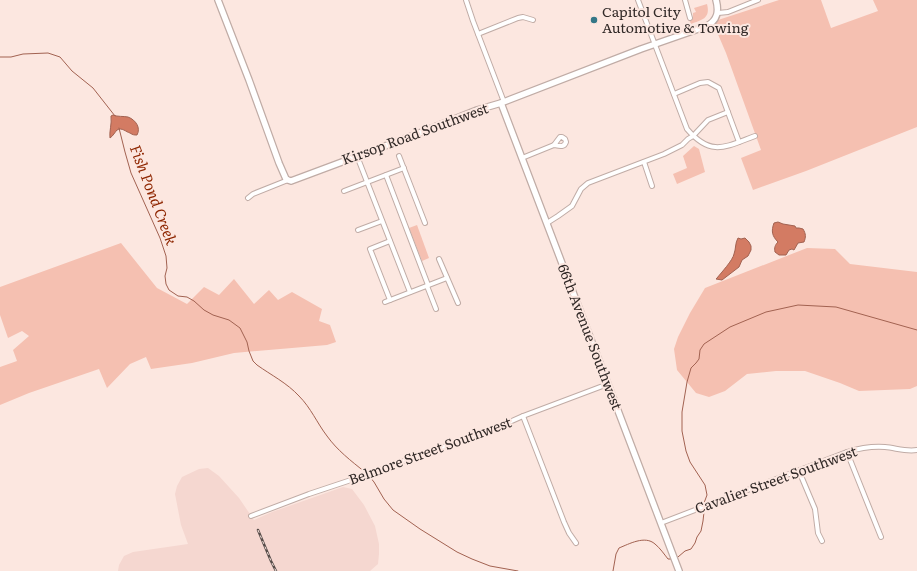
<svg xmlns="http://www.w3.org/2000/svg" width="917" height="571" viewBox="0 0 917 571" font-family="Literata,serif">
<style>
.built{fill:#f5d7d0}
.green{fill:#f5c0b1}
.water{fill:#d37b63;stroke:#a26251}
.lines{fill:none;stroke-linecap:round;stroke-linejoin:round}
.stream{stroke:#a26251;stroke-width:1}
.street-casing{stroke:#c0aca6;stroke-width:6}
.secondary-casing{stroke:#c0aca6;stroke-width:8}
.street{stroke:#fff;stroke-width:4}
.secondary{stroke:#fff;stroke-width:5.5}
.rail-casing{stroke:#574d4a;stroke-width:2.5}
.rail{stroke:#fce7e0;stroke-width:1;stroke-dasharray:3;stroke-linecap:butt}
.poi-dot{fill:#347787;stroke:#fce7e0;stroke-width:1.5}
.labels{text-anchor:middle;stroke-width:4;stroke-linejoin:round;paint-order:stroke}
.poi-label{font-size:14px;fill:#312927;stroke:#fce7e0;text-anchor:start}
.street-label{font-size:14px;fill:#312927;stroke:#fce7e0}
.water-label{font-size:15px;font-style:italic;fill:#8e2601;stroke:#fce7e0}
</style>
<rect width="100%" height="100%" fill="#fce7e0"/>
<path class="built" d="M 208,468 L 219,476 L 239,498 L 254,520 L 272,512 L 343,487 L 352,489 L 364,505 L 375,526 L 379,544 L 379,554 L 378,564 L 370,571 L 118,571 L 119,565 L 124,556 L 133,552 L 188,544 L 181,525 L 175,494 L 177,486 L 182,477 L 199,469 Z"/>
<g class="green">
<path d="M 779,0 L 821,0 L 831,28 L 878,11 L 873,0 L 917,0 L 917,127 L 806,171 L 753,190 L 741,158 L 761,150 L 726,53 L 714,25 L 718,20 Z"/>
<path d="M 707,4 C 711,19 701,20 691,24 L 689,20 L 693,19 L 693,13 L 696,12 L 694,8 Z"/>
<path d="M 694,146 L 699,149 L 705,172 L 677,184 L 673,174 L 687,168 L 683,156 Z"/>
<path d="M 417,225 L 429,258 L 422,261 L 409,228 Z"/>
<path d="M 121,243 L 157,288 L 187,304 L 204,287 L 219,295 L 234,279 L 254,304 L 269,290 L 278,300 L 292,292 L 322,309 L 319,321 L 330,325 L 336,342 L 327,345 L 234,353 L 192,363 L 151,369 L 146,357 L 130,364 L 107,388 L 99,369 L 29,393 L 0,405 L 0,367 L 17,361 L 13,350 L 29,336 L 22,331 L 8,338 L 0,315 L 0,287 Z"/>
<path d="M 807,248 L 835,249 L 850,264 L 917,272 L 917,386 L 910,389 L 859,391 L 840,383 L 805,371 L 776,371 L 747,374 L 725,391 L 709,397 L 696,393 L 677,370 L 674,349 L 678,337 L 690,313 L 705,288 Z"/>
</g>
<g class="water">
<path d="M 113,115 C 118,117 123,116 128,117 C 136,120 141,128 137,135 C 134,135 133,135 130,133 C 126,132 122,127 117,130 C 115,132 113,136 110,138 C 109,132 112,124 111,116 Z"/>
<path d="M 778,222 L 783,224 L 795,226 L 796,228 L 799,228 L 803,229 C 806,234 806,237 804,242 L 798,243 L 794,250 L 792,249 L 789,250 L 786,255 L 779,255 L 775,252 C 774,248 775,245 778,242 C 772,236 771,231 774,223 Z"/>
<path d="M 738,238 L 741,239 L 745,238 L 749,242 L 751,246 L 751,250 L 748,256 L 742,260 L 739,267 L 722,280 L 716,279 L 717,278 C 721,273 733,260 734,254 C 736,249 735,243 738,238 Z"/>
</g>
<g class="lines">
<g class="stream">
<path d="M 0,57 L 11,57 L 23,54 L 48,53 L 60,57 L 72,71 L 93,88 L 115,116"/>
<path d="M 119,128 L 125,152 L 131,173 L 160,238 L 166,256 L 167,268 L 165,276 L 166,284 L 169,290 L 178,296 L 187,297 L 194,301 L 204,310 L 213,315 L 229,320 L 240,328 L 247,342 L 249,351 L 253,361 L 257,365 C 271,375 287,383 299,396 C 311,408 317,423 327,436 C 337,450 351,461 365,472"/>
<path d="M 369,476 L 374,482 L 384,499 L 393,510 L 420,529 L 457,552 L 472,559 L 490,566 L 518,571"/>
<path d="M 704,503 L 707,495 L 705,485 L 690,462 L 686,451 L 682,431 L 682,412 L 687,382 L 691,368 L 696,363 L 699,359 L 700,350 L 704,344 L 730,327 L 766,312 L 798,305 L 836,307 L 917,330"/>
<path d="M 678,557 L 685,551 L 691,549 L 695,543 L 697,537 L 701,531 L 703,521 L 704,512"/>
<path d="M 613,571 L 616,554 L 619,548 C 629,544 645,535 655,544 C 660,548 664,554 668,559 L 671,559"/>
</g>
<g class="street-casing">
<g id="street">
<path d="M 466,0 L 473,21 L 504,102"/>
<path d="M 638,0 L 687,129 C 711,157 725,147 755,136"/>
<path d="M 685,0 L 690,18"/>
<path d="M 718,13 L 728,12 L 758,0"/>
<path d="M 478,34 L 518,18 L 523,17 L 533,20"/>
<path d="M 674,94 L 700,83 L 708,82 L 719,88 L 739,142"/>
<path d="M 560,137 L 562,137 L 565,139 L 566,142 C 564,148 559,146 554,145 Z"/>
<path d="M 357,156 L 410,292"/>
<path d="M 399,156 L 425,223"/>
<path d="M 522,158 L 554,145"/>
<path d="M 644,162 L 652,186"/>
<path d="M 386,175 L 428,285"/>
<path d="M 344,191 L 404,168"/>
<path d="M 248,198 L 253,194 L 288,180"/>
<path d="M 547,223 L 558,216 L 572,206 L 581,189 L 588,183 L 664,154 L 682,145 L 688,139 L 693,136 L 708,120 L 728,112"/>
<path d="M 358,230 L 382,221"/>
<path d="M 390,241 L 370,249 L 390,300"/>
<path d="M 439,259 L 458,303"/>
<path d="M 427,286 L 436,309"/>
<path d="M 385,302 L 447,278"/>
<path d="M 523,416 L 564,522 L 569,533 L 576,543"/>
<path d="M 847,452 L 881,537"/>
<path d="M 799,471 L 815,509 L 818,533 L 822,541"/>
<path d="M 251,516 L 309,494 L 357,478 L 496,428 L 523,416 L 608,384"/>
<path d="M 661,523 L 847,452 C 860,448 872,446 885,447 C 896,448 906,452 917,450"/>
</g>
</g>
<g class="secondary-casing">
<g id="secondary">
<path d="M 218,0 L 249,80 L 279,163 L 286,179 L 288,180 L 291,181 L 417,134 L 477,110 L 501,103 L 641,49 L 707,26 C 718,20 719,11 716,0"/>
<path d="M 501,103 L 679,571"/>
</g>
</g>
<use href="#street" class="street"/>
<use href="#secondary" class="secondary"/>
<g class="rail-casing">
<path id="rail" d="M 258,530 L 271,561 L 276,571"/>
</g>
<use href="#rail" class="rail"/>
</g>
<circle class="poi-dot" cx="594" cy="20" r="4"/>
<g class="labels">
<g class="poi-label">
<text x="602" y="17">Capitol City<tspan x="602" dy="16">Automotive &amp; Towing</tspan></text>
</g>
<g class="street-label">
<text transform="translate(415 134) rotate(-20)" y="5">Kirsop Road Southwest</text>
<text transform="translate(590 337) rotate(69)" y="5">66th Avenue Southwest</text>
<text transform="translate(430 451) rotate(-20)" y="5">Belmore Street Southwest</text>
<text transform="translate(776 480) rotate(-20)" y="5">Cavalier Street Southwest</text>
</g>
<g class="water-label">
<text transform="translate(153 195) rotate(69)" y="5">Fish Pond Creek</text>
</g>
</g>
</svg>
